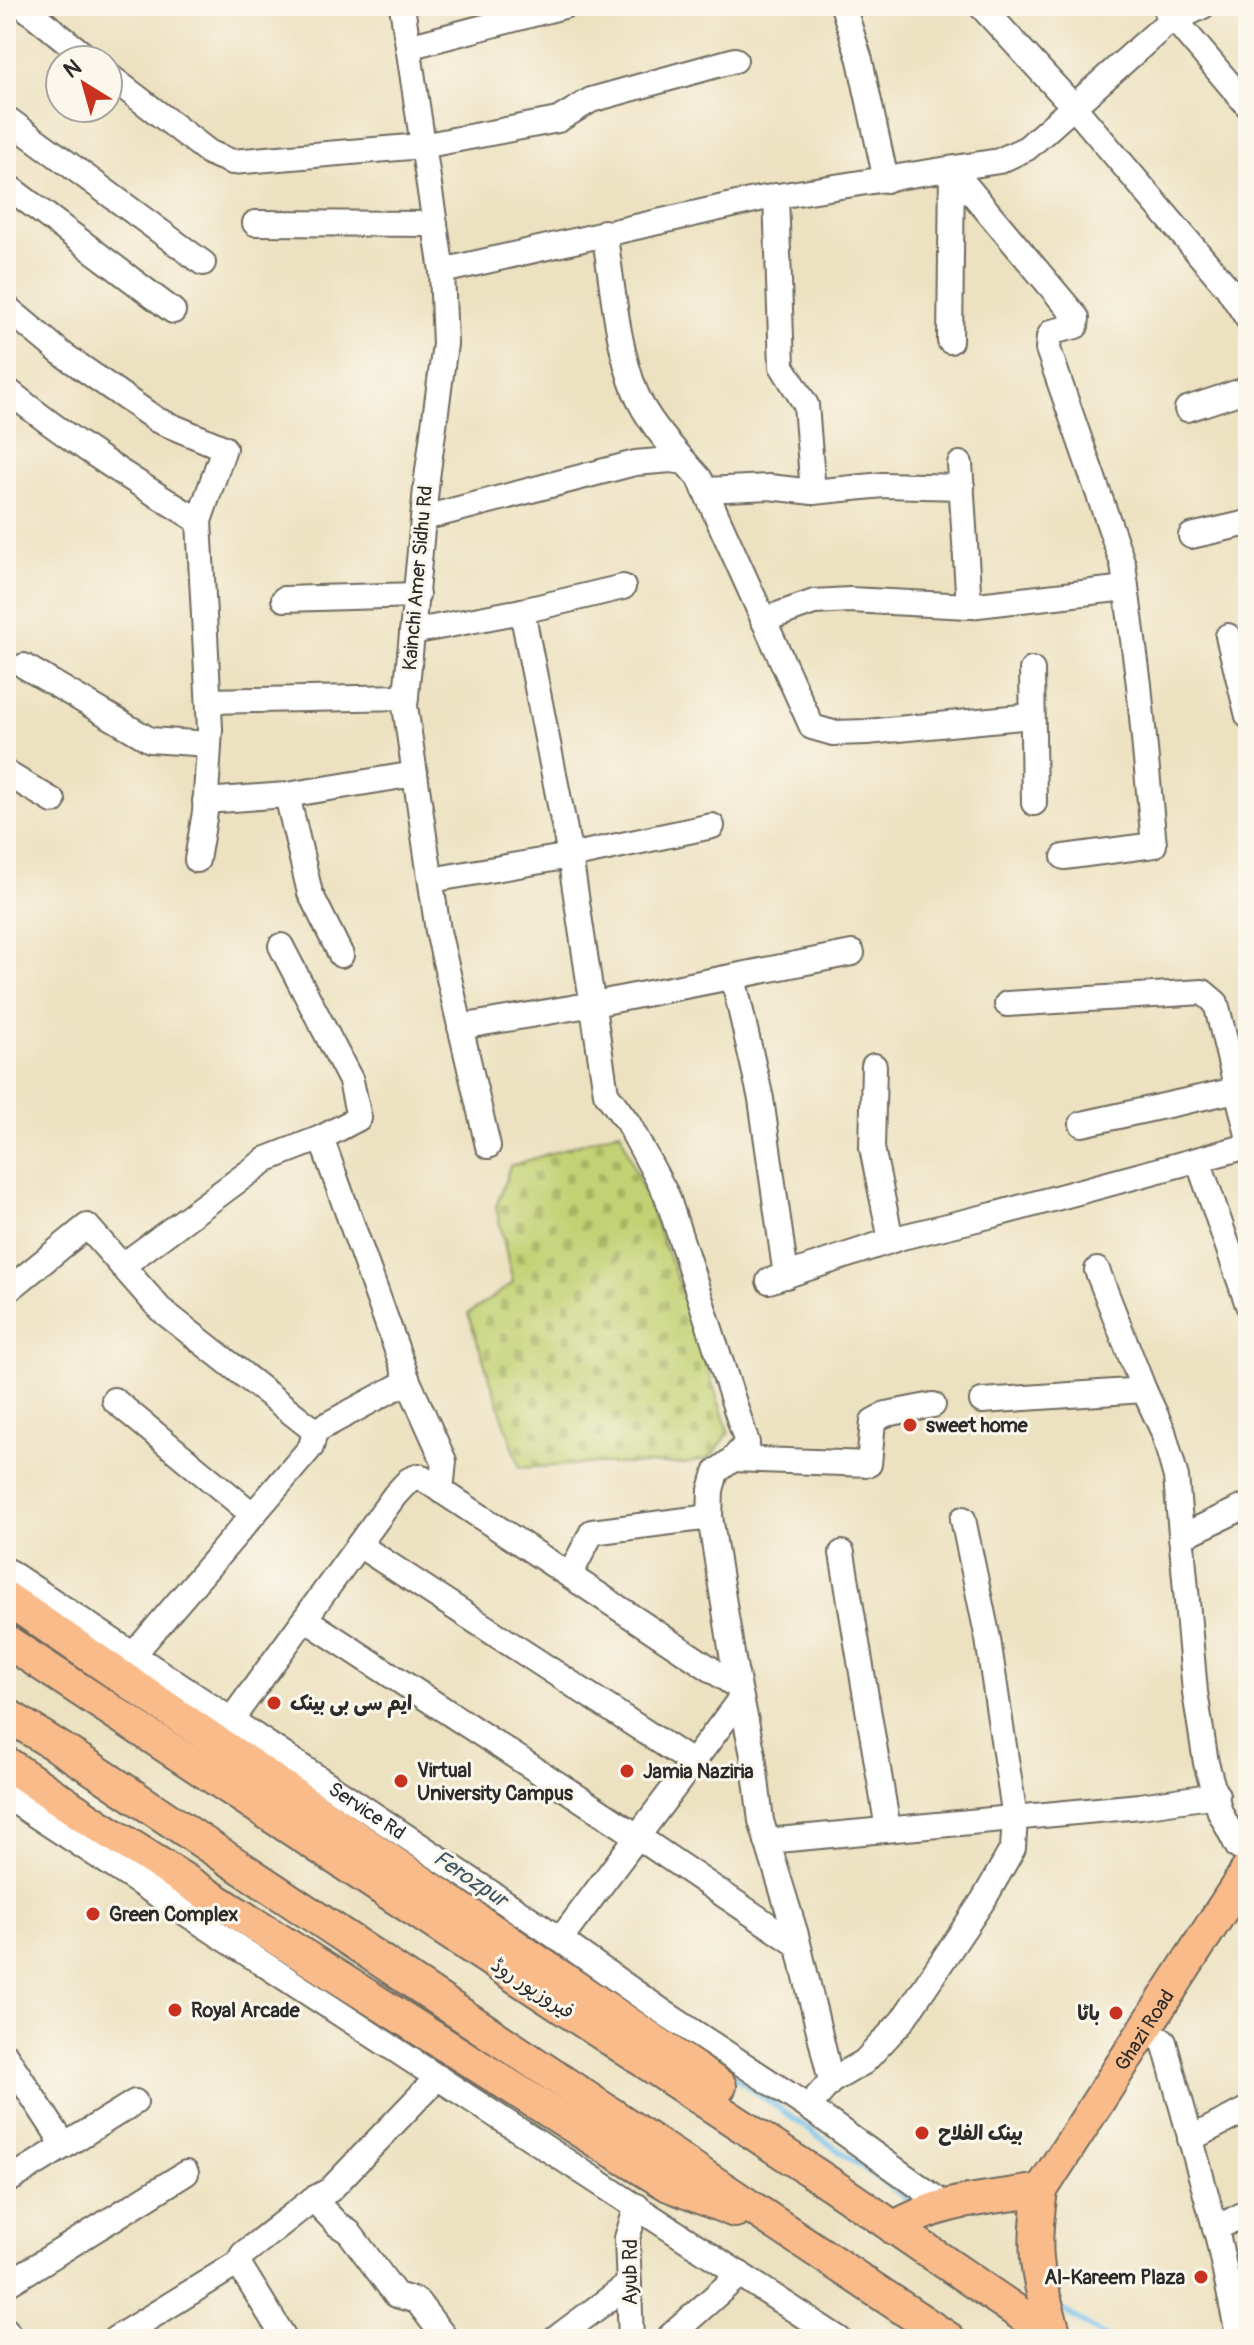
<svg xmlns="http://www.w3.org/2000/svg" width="1254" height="2345" viewBox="0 0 1254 2345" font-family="Pangolin,'Playpen Sans Arabic',sans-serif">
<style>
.cemetery{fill:url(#cemetery-stones);stroke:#767e4f;stroke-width:2}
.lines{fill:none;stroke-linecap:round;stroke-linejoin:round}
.stream{stroke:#71bfeb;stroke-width:6}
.minor-casing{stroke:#6f6b5f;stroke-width:28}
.major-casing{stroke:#6f6b5f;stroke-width:36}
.minor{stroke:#fff;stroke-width:24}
.major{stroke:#fabb8b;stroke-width:32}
.poi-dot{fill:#c8321e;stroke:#fbf7ec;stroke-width:3}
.labels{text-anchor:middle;stroke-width:6;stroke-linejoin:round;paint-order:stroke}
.street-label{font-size:20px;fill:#2b2b2b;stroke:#fbf7ec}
.poi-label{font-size:20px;font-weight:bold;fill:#2b2b2b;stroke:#fbf7ec;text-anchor:start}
.water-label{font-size:22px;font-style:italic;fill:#405765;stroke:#fbf7ec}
</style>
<defs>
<pattern id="cemetery-stones" width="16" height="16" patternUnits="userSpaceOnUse" patternTransform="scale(2)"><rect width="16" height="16" fill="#c2d173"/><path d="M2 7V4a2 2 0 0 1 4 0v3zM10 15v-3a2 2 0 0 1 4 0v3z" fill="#a7b464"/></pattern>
</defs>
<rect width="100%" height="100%" fill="#fbf7ec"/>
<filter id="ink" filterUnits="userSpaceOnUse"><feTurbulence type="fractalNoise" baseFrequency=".0125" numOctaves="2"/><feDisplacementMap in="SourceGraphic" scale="16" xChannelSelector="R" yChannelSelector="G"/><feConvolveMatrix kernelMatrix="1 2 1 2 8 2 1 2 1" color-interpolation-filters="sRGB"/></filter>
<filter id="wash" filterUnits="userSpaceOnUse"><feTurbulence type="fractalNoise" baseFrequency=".006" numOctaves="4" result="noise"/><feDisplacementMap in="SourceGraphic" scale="32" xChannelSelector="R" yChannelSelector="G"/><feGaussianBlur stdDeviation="1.8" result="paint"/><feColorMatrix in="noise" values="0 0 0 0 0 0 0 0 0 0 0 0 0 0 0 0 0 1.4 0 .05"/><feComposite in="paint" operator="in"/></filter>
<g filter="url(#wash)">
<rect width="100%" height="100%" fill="#ece1c0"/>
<path class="cemetery" d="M 620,1131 L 682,1291 L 729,1433 L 711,1457 L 685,1464 L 588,1464 L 520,1468 L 468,1314 L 513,1283 L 496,1207 L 510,1166 Z"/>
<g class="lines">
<g class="stream">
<path d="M 621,1999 L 701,2053"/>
<path d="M 726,2071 L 916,2205"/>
<path d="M 1060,2308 L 1108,2339"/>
</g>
</g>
</g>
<g filter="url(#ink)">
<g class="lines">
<g class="minor-casing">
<g id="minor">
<path d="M 23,6 L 90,60"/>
<path d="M 402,6 L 442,271 L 445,344 L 427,478 L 405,706 L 438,931 L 488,1146"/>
<path d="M 843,6 L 860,60 L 886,180"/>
<path d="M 981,6 L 1074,107 L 1227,287 L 1248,319"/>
<path d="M 1165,8 L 1248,106"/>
<path d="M 408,47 L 564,6"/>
<path d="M 108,75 L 210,153 L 232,162 L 422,146 L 558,120 L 591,100 L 735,60"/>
<path d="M 6,118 L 203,263"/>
<path d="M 6,185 L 173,311"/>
<path d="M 776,196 L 782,366 L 806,405 L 813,492"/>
<path d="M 255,223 L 435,224"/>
<path d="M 604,232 C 613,284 616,342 635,391 C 645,417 667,442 685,462"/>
<path d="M 442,271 L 759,199 L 999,161 L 1027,148 L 1165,25 L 1203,6"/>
<path d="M 6,307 L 61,353 L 157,420 L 224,448 L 199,521 L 210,729 L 205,812 L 197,860"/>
<path d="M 950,341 L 952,169 L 1077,318 L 1076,326 L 1052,332 L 1049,337 L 1048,349 L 1123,564 L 1139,685 L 1154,845 L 1064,857"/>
<path d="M 6,389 C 67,439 132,480 199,521"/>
<path d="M 1187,409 L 1248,389"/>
<path d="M 960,464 L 969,606"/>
<path d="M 705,490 L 769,487 L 813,492 L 883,485 L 962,487"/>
<path d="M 424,518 L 635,463 L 671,460 L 685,462 L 700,479 L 812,727 L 833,733 L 867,732 L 1031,716"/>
<path d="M 1191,536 L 1248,523"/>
<path d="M 284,599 L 417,595"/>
<path d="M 522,611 L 570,856 L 606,1093 L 628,1123 L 667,1196 L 747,1443 L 733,1459 L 716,1472 L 711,1490 L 710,1517 L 733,1660 L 753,1755 L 761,1821 L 796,1935 L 831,2081 L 808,2107"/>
<path d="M 763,620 L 814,602 L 850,600 L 969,606 L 1126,588"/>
<path d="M 412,632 L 522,611 L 623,587"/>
<path d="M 1228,636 L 1248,716"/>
<path d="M 24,666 L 150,740 L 209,744"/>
<path d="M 1032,670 L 1034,803"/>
<path d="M 209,701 L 406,697"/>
<path d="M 6,773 L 53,801"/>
<path d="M 287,795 L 310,893 L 341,955"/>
<path d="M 205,801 L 287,795 L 415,774"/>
<path d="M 431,880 L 570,856 L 712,826"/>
<path d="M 281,946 L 351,1081 L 359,1118 L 321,1138"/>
<path d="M 733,977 L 761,1099 L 786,1276"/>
<path d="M 1007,1004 L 1203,992 L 1216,1003 L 1248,1135"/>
<path d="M 460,1027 L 594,1004 L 852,953"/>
<path d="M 874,1066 L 872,1148 L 891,1240"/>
<path d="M 1082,1124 L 1236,1090"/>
<path d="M 1198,1160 L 1248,1305"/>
<path d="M 122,1266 L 267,1159 L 321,1138 L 408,1381"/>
<path d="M 1097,1270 L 1144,1390 L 1163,1431 L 1176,1477 L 1195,1692 L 1206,1763 L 1220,1812 L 1238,1847 L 1248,1853"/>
<path d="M 769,1281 L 902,1237 L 993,1215 L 1248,1146"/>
<path d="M 6,1292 L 87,1226 L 160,1309 L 315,1431"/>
<path d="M 114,1400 L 252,1514"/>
<path d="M 982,1401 L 1144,1390"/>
<path d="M 733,1459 L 869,1464 L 873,1421 L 886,1414 L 933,1405"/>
<path d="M 1181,1537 L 1248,1505"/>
<path d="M 359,1545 L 693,1763"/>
<path d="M 842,1553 L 888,1829"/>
<path id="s1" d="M 6,1570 L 539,1925 L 666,2014 L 808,2107 L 945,2205"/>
<path d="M 570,1575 L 592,1532 L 710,1517"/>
<path d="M 305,1619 L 622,1826 L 798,1945"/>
<path d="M 133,1655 L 311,1447 L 315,1431 L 408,1381 L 444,1461 L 441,1491"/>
<path d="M 231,1720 L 395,1495 L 409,1480 L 419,1476 L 738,1687"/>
<path d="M 6,1796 L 839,2339"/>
<path d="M 767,1841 L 1140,1806 L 1217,1795"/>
<path d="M 560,1940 L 741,1698"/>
<path d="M 1145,2029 L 1164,2042 L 1218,2238 L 1239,2339"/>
<path d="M 6,2056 L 65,2146"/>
<path d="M 831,2081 L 864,2062 L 902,2021 L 984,1899 L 1013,1848 L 1015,1818 L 1000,1720 L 988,1639 L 963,1519"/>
<path d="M 1190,2139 L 1248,2109"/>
<path d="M 6,2182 L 135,2102"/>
<path d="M 313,2199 L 338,2225 L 349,2232 L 396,2295 L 417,2301 L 446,2339"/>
<path d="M 1215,2229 L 1248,2212"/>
<path d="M 238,2263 L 285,2339"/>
<path d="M 6,2285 L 186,2173"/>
<path d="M 6,2330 L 12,2339"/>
<path d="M 115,2339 L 238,2263 L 243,2254 L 313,2199 L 330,2190 L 438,2077"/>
<path d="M 555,2339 L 629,2284"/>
<path d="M 631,2339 L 627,2238 L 637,2206"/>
<path d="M 667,2339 L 740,2274"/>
</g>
</g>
<g class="major-casing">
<g id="major">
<path d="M 6,1598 L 720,2086"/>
<path d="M 6,1641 L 832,2185 L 1057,2339"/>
<path d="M 6,1714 L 90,1767 L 949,2339"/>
<path d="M 6,1763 L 98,1825 L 598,2142 L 669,2185 L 735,2211"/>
<path d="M 894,2228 C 940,2199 990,2199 1041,2190"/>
<path id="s2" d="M 1056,2339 C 1049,2313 1039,2286 1037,2259 C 1035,2236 1038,2213 1041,2190 L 1248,1869"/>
</g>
</g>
<use href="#minor" class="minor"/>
<use href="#major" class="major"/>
</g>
</g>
<g class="poi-dot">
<circle cx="910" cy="1425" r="8"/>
<circle cx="274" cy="1703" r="8"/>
<circle cx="627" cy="1771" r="8"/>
<circle cx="401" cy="1781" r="8"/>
<circle cx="93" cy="1914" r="8"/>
<circle cx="175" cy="2010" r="8"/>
<circle cx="1116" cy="2013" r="8"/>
<circle cx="922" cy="2133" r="8"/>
<circle cx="1201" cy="2277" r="8"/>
</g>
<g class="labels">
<g class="street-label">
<text transform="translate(417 578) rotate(-85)" y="7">Kainchi Amer Sidhu Rd</text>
<text dy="7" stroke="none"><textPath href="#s1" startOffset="434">Service Rd</textPath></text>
<text transform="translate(533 1988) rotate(33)" y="7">فیروزپور روڈ</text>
<text dy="7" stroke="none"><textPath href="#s2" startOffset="342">Ghazi Road</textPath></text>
<text transform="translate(630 2272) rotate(-90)" y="7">Ayub Rd</text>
</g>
<g class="poi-label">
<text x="926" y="1432">sweet home</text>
<text x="290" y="1710">ایم سی بی بینک</text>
<text x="417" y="1777">Virtual<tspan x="417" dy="23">University Campus</tspan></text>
<text x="643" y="1778">Jamia Naziria</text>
<text x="109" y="1921">Green Complex</text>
<text x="191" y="2017">Royal Arcade</text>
<text x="1100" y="2020" text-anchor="end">باٹا</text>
<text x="938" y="2140">بینک الفلاح</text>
<text x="1185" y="2284" text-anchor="end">Al-Kareem Plaza</text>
</g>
<g class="water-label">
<text transform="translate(471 1878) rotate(34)" y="8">Ferozpur</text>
</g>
</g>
<rect width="1254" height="2345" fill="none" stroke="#fbf7ec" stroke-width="32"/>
<g transform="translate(84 84) rotate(323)"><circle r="38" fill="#fbf7ec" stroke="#a8a59f" stroke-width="2"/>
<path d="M0-6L14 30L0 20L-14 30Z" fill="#c8321e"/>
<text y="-12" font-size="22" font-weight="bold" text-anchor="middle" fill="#2b2b2b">N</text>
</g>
</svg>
